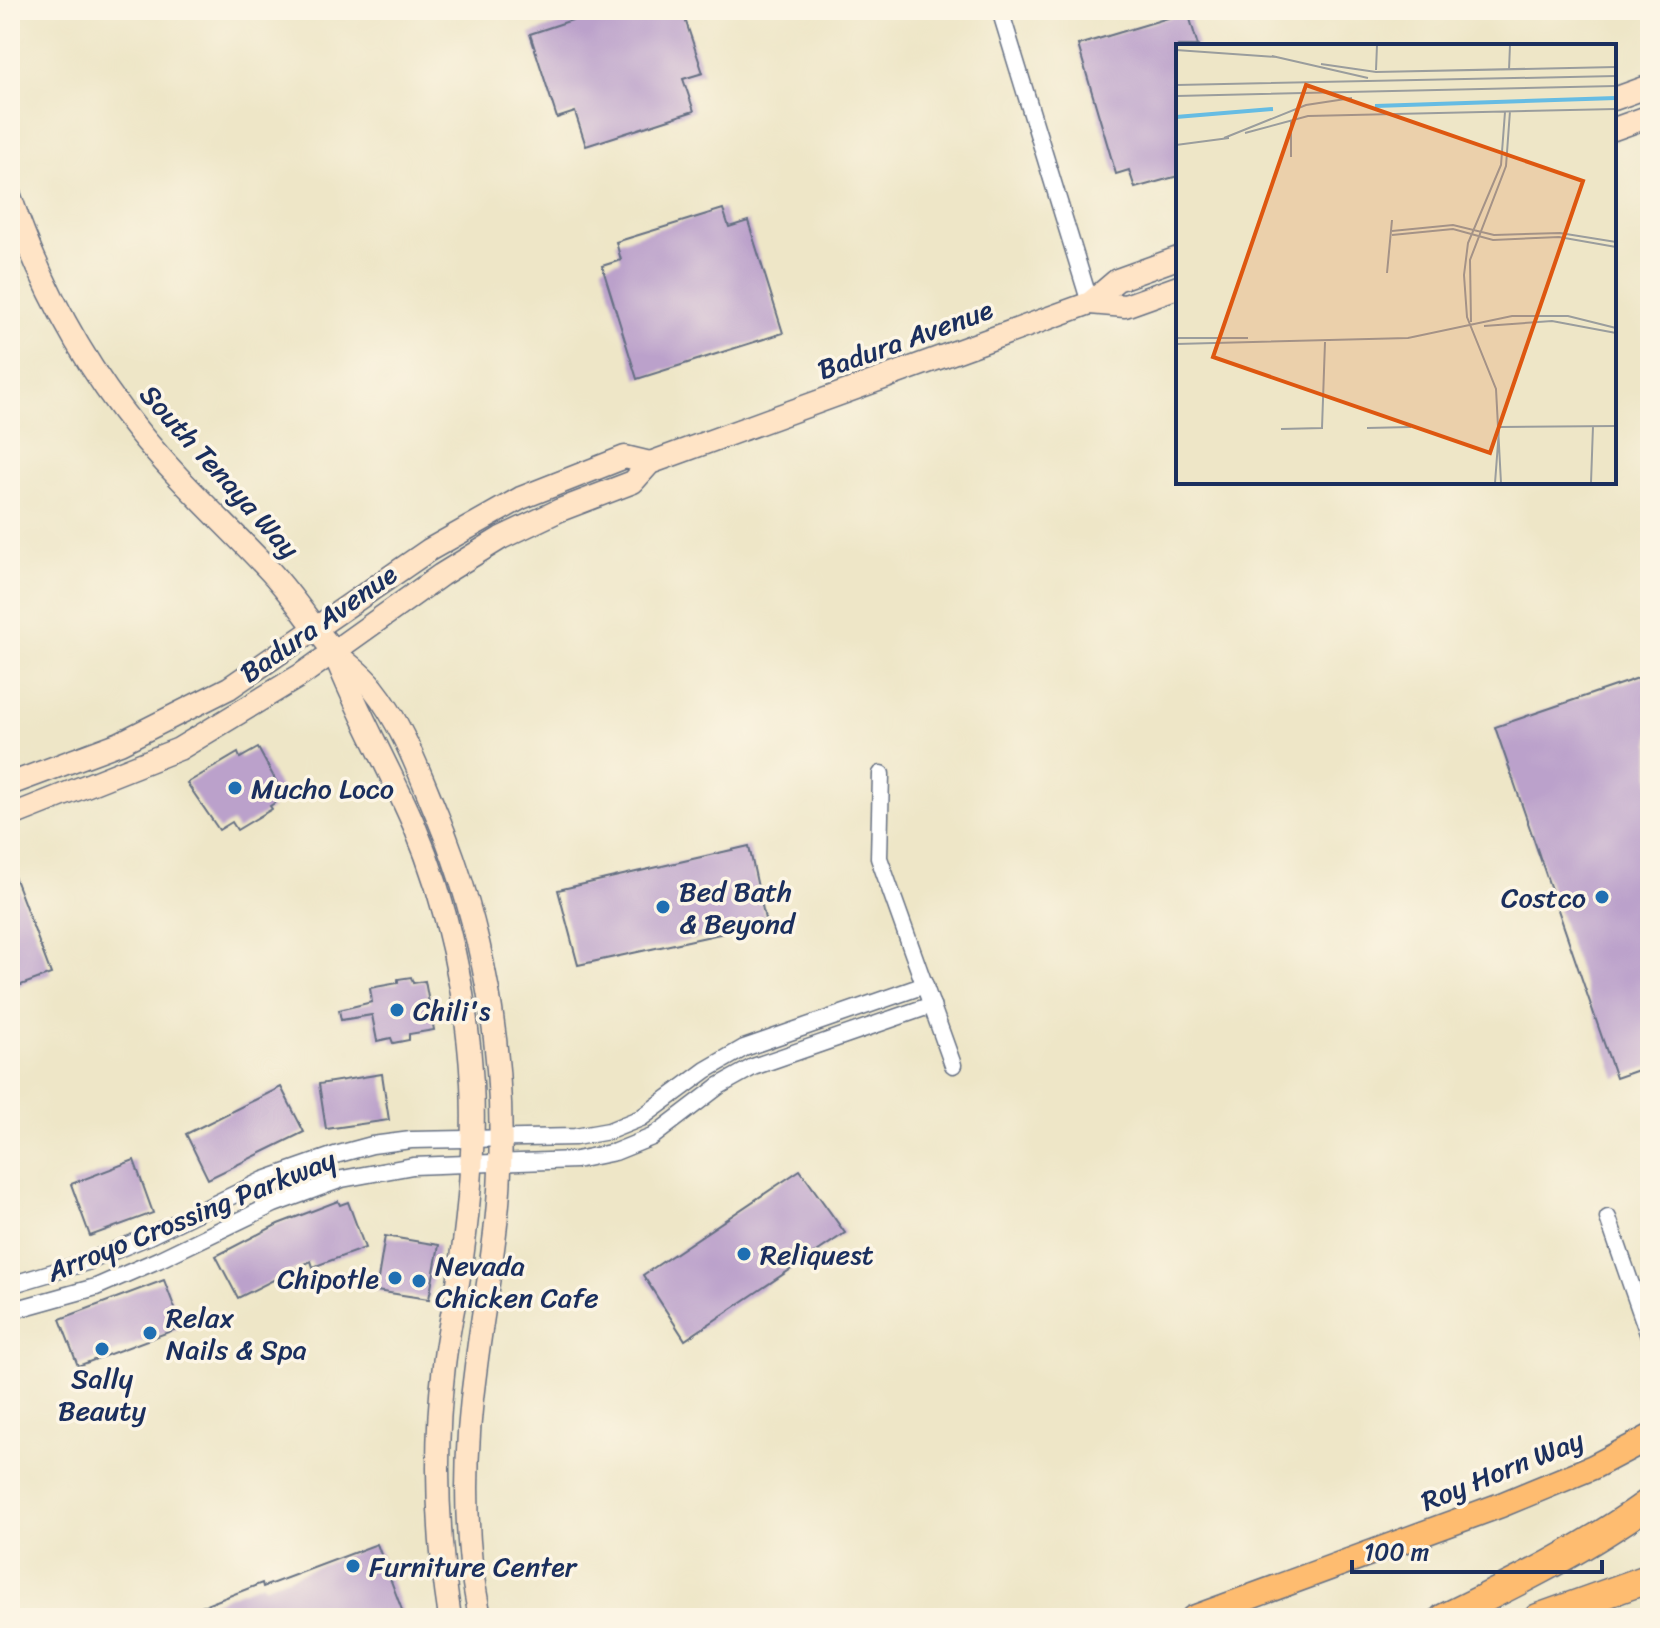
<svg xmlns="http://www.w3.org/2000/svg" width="1660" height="1628" viewBox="0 0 1660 1628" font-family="Sriracha,sans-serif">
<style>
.building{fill:#bba1cb}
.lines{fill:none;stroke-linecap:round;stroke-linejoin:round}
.street-casing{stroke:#656f83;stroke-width:19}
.secondary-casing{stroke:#656f83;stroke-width:25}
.primary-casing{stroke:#656f83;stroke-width:27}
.highway-casing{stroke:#656f83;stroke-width:31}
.street{stroke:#fff;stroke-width:16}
.secondary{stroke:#ffe4c6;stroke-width:22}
.primary{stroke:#febc70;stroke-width:24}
.highway{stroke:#febc70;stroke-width:28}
.poi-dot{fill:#1f6fb2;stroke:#fcf5e5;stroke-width:3}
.labels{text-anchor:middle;stroke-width:7;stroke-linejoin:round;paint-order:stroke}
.street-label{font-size:28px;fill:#1b2f5e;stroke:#fcf5e5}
.poi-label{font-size:28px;fill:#1b2f5e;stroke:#fcf5e5;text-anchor:start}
.inset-river{fill:none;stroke:#66bce3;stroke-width:4}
.inset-road{fill:none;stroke:#9a9d9d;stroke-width:2}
.view{fill:#de5710;fill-opacity:0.15;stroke:#de5710;stroke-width:4}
.inset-edge{fill:none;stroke:#1b2f5e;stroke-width:4}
</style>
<rect width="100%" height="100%" fill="#fcf5e5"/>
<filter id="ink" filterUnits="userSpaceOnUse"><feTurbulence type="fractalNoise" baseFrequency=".0125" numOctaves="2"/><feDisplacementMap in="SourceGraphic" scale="16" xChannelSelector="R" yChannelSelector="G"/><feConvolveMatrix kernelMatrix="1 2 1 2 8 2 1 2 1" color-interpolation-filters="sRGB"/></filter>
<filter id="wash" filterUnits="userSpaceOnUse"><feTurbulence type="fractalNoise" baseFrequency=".006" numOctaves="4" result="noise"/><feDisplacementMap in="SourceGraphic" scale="32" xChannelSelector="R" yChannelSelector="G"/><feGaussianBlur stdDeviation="1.8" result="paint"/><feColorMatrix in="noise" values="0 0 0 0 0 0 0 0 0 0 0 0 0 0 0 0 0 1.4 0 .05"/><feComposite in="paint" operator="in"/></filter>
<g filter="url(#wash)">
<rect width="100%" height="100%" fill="#eee6c7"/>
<g id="blocks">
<g class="building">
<path d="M 602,10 L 682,10 L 703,73 L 683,79 L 694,111 L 586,146 L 575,112 L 557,118 L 530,34 Z"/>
<path d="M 1188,12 L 1198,46 L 1178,46 L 1178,176 L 1135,188 L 1129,170 L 1116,174 L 1078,45 Z"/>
<path d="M 723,209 L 729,227 L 748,221 L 783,333 L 637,379 L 602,266 L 621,260 L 616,242 Z"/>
<path d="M 1650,674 L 1650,1066 L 1616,1078 L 1495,727 Z"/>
<path d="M 258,748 L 282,792 L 272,797 L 276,802 L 270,806 L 272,809 L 237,830 L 232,822 L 219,830 L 187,783 L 238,753 L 240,758 Z"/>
<path d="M 749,846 L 766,924 L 578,965 L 558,890 Z"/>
<path d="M 12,871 L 51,974 L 10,989 L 10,872 Z"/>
<path d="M 411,977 L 413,983 L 425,981 L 434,1030 L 409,1034 L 409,1040 L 393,1043 L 391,1038 L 377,1041 L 372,1015 L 341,1020 L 339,1010 L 372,1002 L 370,988 L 398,983 L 398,979 Z"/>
<path d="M 382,1074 L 389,1120 L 326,1129 L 319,1084 Z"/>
<path d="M 281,1087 L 304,1132 L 208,1179 L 186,1134 Z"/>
<path d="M 134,1160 L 153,1213 L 90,1236 L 71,1184 Z"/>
<path d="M 800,1170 L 845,1233 L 685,1340 L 643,1275 Z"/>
<path d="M 338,1201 L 340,1205 L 348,1202 L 365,1248 L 313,1267 L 311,1261 L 238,1298 L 216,1256 L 278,1224 Z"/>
<path d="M 385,1236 L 439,1245 L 429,1299 L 376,1291 Z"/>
<path d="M 164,1280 L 182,1327 L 78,1366 L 60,1319 Z"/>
<path d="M 377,1544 L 405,1618 L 173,1618 L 262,1583 L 263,1587 Z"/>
</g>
</g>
</g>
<g filter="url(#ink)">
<use href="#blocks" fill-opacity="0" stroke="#656f83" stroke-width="2"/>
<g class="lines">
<g class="street-casing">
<g id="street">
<path d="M 1000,10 L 1090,303"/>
<path d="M 881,774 L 879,858 L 953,1065"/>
<path d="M 1608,1218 L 1650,1339"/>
<path d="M 10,1285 L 87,1262 L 147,1237 L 264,1180 L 335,1155 L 372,1145 L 411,1140 L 575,1137 L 609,1131 L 641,1118 L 706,1070 L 744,1048 L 925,985"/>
<path d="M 10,1311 L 96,1287 L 158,1260 L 274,1204 L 342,1179 L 413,1166 L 576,1160 L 615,1152 L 652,1137 L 719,1086 L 753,1067 L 932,1005"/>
</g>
</g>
<g class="secondary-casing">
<g id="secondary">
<path d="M 1614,99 L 1650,86"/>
<path d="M 1614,129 L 1650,116"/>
<path d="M 10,196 C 39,281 82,362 138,431 C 178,481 225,523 268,569 C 292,594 310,624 333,650 C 345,663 362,673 373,688 C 402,724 419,772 437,815 C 483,927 505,1049 500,1170 C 498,1236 484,1301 476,1366 C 467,1430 464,1499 471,1563 C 473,1582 477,1600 480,1618"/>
<path d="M 1090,303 L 1125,306 L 1178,287"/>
<path d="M 335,655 C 358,714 389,767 414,825 C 448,905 467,997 472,1083 C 475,1142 470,1200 462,1258 C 457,1294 448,1329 444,1365 C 434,1449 437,1535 450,1618"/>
<path d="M 10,784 L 120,743 L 229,688 L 429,550 L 521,498 L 625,457 L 650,463"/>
<path d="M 10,816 L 179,749 L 301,675 L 441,575 L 501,538 L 560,510 L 633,482 L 650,463 L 1090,303 L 1117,280 L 1178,258"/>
</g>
</g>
<g class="primary-casing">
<path id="primary" d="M 1193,1618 L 1501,1505 L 1593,1467 L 1650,1437"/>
</g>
<g class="highway-casing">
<g id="highway">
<path d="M 1444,1618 C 1514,1584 1587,1548 1650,1502"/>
<path d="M 1538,1618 L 1650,1578"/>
</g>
</g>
<use href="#street" class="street"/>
<use href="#secondary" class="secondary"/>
<use href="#primary" class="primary"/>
<use href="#highway" class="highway"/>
</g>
</g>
<g class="poi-dot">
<circle cx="235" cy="788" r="8"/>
<circle cx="1602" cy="897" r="8"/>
<circle cx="663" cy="907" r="8"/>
<circle cx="397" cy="1010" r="8"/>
<circle cx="744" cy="1254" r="8"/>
<circle cx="395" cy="1278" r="8"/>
<circle cx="419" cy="1281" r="8"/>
<circle cx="150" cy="1333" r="8"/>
<circle cx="102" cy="1349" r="8"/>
<circle cx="353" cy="1566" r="8"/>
</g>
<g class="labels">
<g class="street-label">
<text transform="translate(905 339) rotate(-20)" y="10">Badura Avenue</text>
<text transform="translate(220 471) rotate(48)" y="10">South Tenaya Way</text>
<text transform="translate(318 623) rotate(-35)" y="10">Badura Avenue</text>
<text transform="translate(191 1215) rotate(-22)" y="10">Arroyo Crossing Parkway</text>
<text transform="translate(1502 1470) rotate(-22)" y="10">Roy Horn Way</text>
</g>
<g class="poi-label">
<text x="251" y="798">Mucho Loco</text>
<text x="679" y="901">Bed Bath<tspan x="679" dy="32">&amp; Beyond</tspan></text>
<text x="1586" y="907" text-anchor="end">Costco</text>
<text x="413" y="1020">Chili's</text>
<text x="760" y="1264">Reliquest</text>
<text x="435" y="1275">Nevada<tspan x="435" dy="32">Chicken Cafe</tspan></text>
<text x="379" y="1288" text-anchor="end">Chipotle</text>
<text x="166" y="1327">Relax<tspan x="166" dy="32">Nails &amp; Spa</tspan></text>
<text x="102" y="1388" text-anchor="middle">Sally<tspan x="102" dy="32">Beauty</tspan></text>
<text x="369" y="1576">Furniture Center</text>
</g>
</g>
<g transform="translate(1176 44)">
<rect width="440" height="440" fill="#eee6c7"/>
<path class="inset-river" d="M 199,62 L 440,54M 0,73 L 97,65"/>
<path class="inset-road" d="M 0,6 L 101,13M 96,12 L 192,34M 145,20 L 200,28 L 440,23M 200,26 L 201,1M 333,26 L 334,1M 0,41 L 440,32M 0,52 L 440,42M 115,77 L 115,113M 69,89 L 132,72 L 440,65M 48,94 L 130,61 L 176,54M 0,101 L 53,94M 216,187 L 277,181 L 318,191 L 384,189 L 440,198M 216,191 L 277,185 L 317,196 L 383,193 L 440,203M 211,229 L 216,176M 295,278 L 294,216 L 330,122 L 334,67M 308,282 L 376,277 L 440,289M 0,294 L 72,294M 0,300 L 232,294 L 336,272 L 392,272 L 440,284M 323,383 L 440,382M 191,384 L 235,383M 105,385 L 146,384 L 149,298M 319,439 L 323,386M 325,439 L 320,345 L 291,273 L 288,231 L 292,199 L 325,121 L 329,68M 415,439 L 417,382"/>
<path class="view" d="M 130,41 L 407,137 L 314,409 L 37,313 Z"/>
<rect width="440" height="440" class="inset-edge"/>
</g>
<rect width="1660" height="1628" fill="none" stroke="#fcf5e5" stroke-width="40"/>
<path d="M1352 1560v12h250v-12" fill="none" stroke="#1b2f5e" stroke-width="4"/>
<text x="1364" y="1560" font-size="24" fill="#1b2f5e" stroke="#fcf5e5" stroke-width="6" paint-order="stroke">100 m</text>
</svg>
